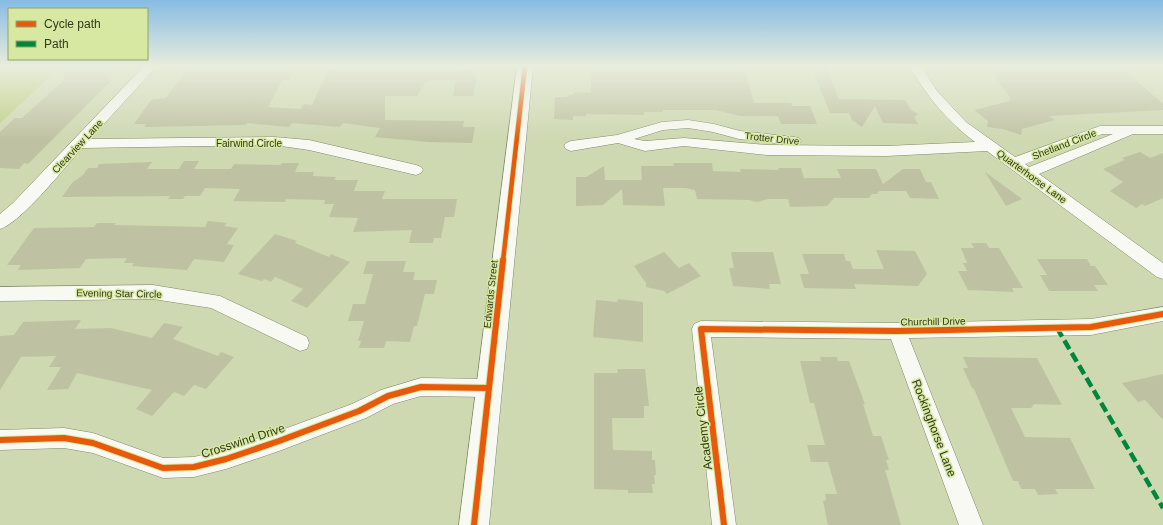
<svg xmlns="http://www.w3.org/2000/svg" width="1163" height="525" viewBox="0 0 1163 525" font-family="Helvetica,sans-serif">
<style>
.green{fill:#bfcf85}
.building{fill:#bfc2a2}
.lines{fill:none;stroke-linecap:round;stroke-linejoin:round}
.minor-casing{stroke:#818869;stroke-width:1}
.major-casing{stroke:#818869;stroke-width:1}
.minor{fill:#f8f9f3;fill-rule:evenodd}
.major{fill:#f8f9f3;fill-rule:evenodd}
.quiet{stroke:#00873e;stroke-width:4.5;stroke-dasharray:10 4.5;stroke-linecap:butt}
.cycleway-far1-casing{stroke:#d6e8a1;stroke-width:6}
.cycleway-casing{stroke:#d6e8a1;stroke-width:8}
.cycleway-far1{stroke:#e8590c;stroke-width:4.5}
.cycleway{stroke:#e8590c;stroke-width:6}
.labels{text-anchor:middle;stroke-width:3;stroke-linejoin:round;paint-order:stroke}
.street-label{font-size:10px;fill:#343a1e;stroke:#d6e8a1}
.near-street-label{font-size:12px;fill:#343a1e;stroke:#d6e8a1}
</style>
<rect width="100%" height="100%" fill="#ced8b1"/>
<path class="green" d="M 0,66 L 61,66 L 0,123 Z"/>
<g class="building">
<path d="M 64,66 L 122,66 L 107,81 L 111,81 L 28,164 L 24,163 L 19,169 L 0,168 L 0,132 L 15,118 L 22,118 L 64,80 Z"/>
<path d="M 189,66 L 296,66 L 289,80 L 282,80 L 268,107 L 300,109 L 304,104 L 312,105 L 330,66 L 460,66 L 460,69 L 478,69 L 473,96 L 453,96 L 456,80 L 432,80 L 426,81 L 417,96 L 385,96 L 385,120 L 464,121 L 463,127 L 475,127 L 472,143 L 428,142 L 375,137 L 380,128 L 343,123 L 340,127 L 292,123 L 289,127 L 247,123 L 246,125 L 144,127 L 146,124 L 134,124 L 151,100 L 166,98 Z"/>
<path d="M 591,66 L 744,66 L 754,103 L 791,103 L 792,106 L 810,106 L 817,124 L 781,124 L 778,116 L 740,116 L 716,110 L 663,110 L 663,112 L 644,112 L 644,115 L 586,114 L 586,116 L 573,116 L 573,120 L 554,119 L 555,97 L 567,97 L 567,95 L 572,95 L 575,92 L 591,93 Z"/>
<path d="M 811,66 L 825,66 L 839,99 L 905,100 L 911,110 L 918,114 L 914,117 L 918,124 L 883,123 L 875,106 L 862,127 L 852,120 L 849,113 L 830,113 Z"/>
<path d="M 987,66 L 1120,66 L 1163,104 L 1163,110 L 1049,116 L 1055,120 L 1022,129 L 1021,135 L 1003,129 L 987,127 L 988,121 L 974,110 L 1010,101 L 1008,100 L 1011,99 Z"/>
<path d="M 1140,152 L 1150,158 L 1163,153 L 1163,198 L 1145,206 L 1142,204 L 1136,208 L 1110,191 L 1123,182 L 1103,169 L 1125,160 L 1122,158 Z"/>
<path d="M 184,161 L 199,161 L 194,169 L 231,169 L 234,164 L 280,165 L 282,163 L 299,163 L 295,172 L 314,172 L 313,176 L 336,177 L 334,180 L 358,180 L 354,191 L 385,191 L 382,199 L 457,199 L 454,217 L 445,217 L 441,238 L 434,238 L 433,243 L 409,243 L 412,230 L 353,232 L 358,218 L 329,217 L 334,204 L 324,204 L 325,200 L 286,199 L 285,202 L 233,201 L 240,189 L 205,188 L 200,196 L 185,196 L 183,199 L 168,199 L 170,196 L 62,197 L 72,183 L 83,175 L 88,168 L 97,168 L 99,164 L 152,162 L 147,169 L 179,169 Z"/>
<path d="M 673,163 L 712,163 L 713,171 L 741,172 L 740,169 L 779,170 L 778,168 L 801,168 L 804,178 L 841,178 L 837,169 L 876,169 L 883,184 L 903,169 L 920,169 L 926,182 L 931,182 L 939,199 L 910,198 L 906,191 L 879,191 L 877,194 L 872,194 L 869,198 L 834,198 L 827,206 L 790,207 L 788,199 L 768,199 L 757,202 L 749,200 L 697,199 L 695,190 L 685,188 L 663,188 L 665,206 L 623,205 L 622,189 L 603,205 L 576,206 L 576,177 L 586,177 L 604,166 L 605,180 L 642,180 L 641,166 L 674,166 Z"/>
<path d="M 985,172 L 1022,199 L 1006,206 Z"/>
<path d="M 208,221 L 227,223 L 224,226 L 238,228 L 227,244 L 234,245 L 224,262 L 194,259 L 187,270 L 132,266 L 134,263 L 124,263 L 127,258 L 86,259 L 80,268 L 18,270 L 21,265 L 7,265 L 34,228 L 94,227 L 97,223 L 116,223 L 114,225 L 205,227 Z"/>
<path d="M 275,234 L 297,241 L 295,243 L 329,257 L 331,254 L 350,262 L 307,308 L 291,301 L 303,289 L 275,277 L 271,282 L 264,279 L 262,281 L 238,274 Z"/>
<path d="M 971,243 L 986,243 L 989,248 L 999,248 L 1023,288 L 1012,288 L 1014,292 L 968,290 L 958,271 L 967,271 L 963,263 L 967,263 L 961,248 L 974,248 Z"/>
<path d="M 876,250 L 915,251 L 927,274 L 918,286 L 854,284 L 856,289 L 804,288 L 800,274 L 809,274 L 802,254 L 844,254 L 846,261 L 850,261 L 853,269 L 884,269 Z"/>
<path d="M 664,252 L 679,268 L 689,263 L 701,276 L 667,294 L 664,291 L 646,287 L 646,283 L 634,266 Z"/>
<path d="M 731,252 L 773,252 L 781,284 L 769,284 L 770,289 L 733,286 L 729,268 L 734,268 Z"/>
<path d="M 1037,259 L 1087,259 L 1091,266 L 1095,266 L 1108,285 L 1094,285 L 1098,291 L 1049,291 L 1040,275 L 1047,275 Z"/>
<path d="M 367,261 L 406,261 L 403,272 L 415,272 L 413,280 L 437,280 L 434,294 L 425,294 L 417,326 L 414,326 L 410,342 L 386,341 L 384,348 L 359,348 L 361,341 L 358,341 L 364,321 L 348,321 L 353,304 L 365,304 L 373,274 L 363,274 Z"/>
<path d="M 618,299 L 643,302 L 643,342 L 593,337 L 596,300 L 617,302 Z"/>
<path d="M 81,320 L 75,329 L 111,328 L 152,338 L 164,323 L 183,327 L 173,339 L 218,356 L 221,352 L 234,357 L 206,389 L 194,385 L 184,396 L 174,392 L 152,416 L 136,409 L 152,390 L 77,373 L 68,389 L 47,390 L 61,367 L 49,367 L 56,356 L 21,357 L 0,390 L 0,336 L 14,335 L 23,322 Z"/>
<path d="M 820,357 L 837,357 L 838,361 L 849,361 L 865,404 L 863,404 L 873,436 L 881,436 L 889,460 L 886,460 L 889,470 L 885,470 L 901,525 L 828,525 L 823,501 L 826,500 L 825,494 L 837,494 L 828,462 L 811,462 L 807,445 L 825,445 L 814,403 L 810,403 L 800,361 L 821,361 Z"/>
<path d="M 963,357 L 1037,358 L 1062,405 L 1034,404 L 1031,408 L 1011,408 L 1025,437 L 1070,438 L 1095,489 L 1055,489 L 1058,494 L 1038,495 L 1035,489 L 1021,489 L 1018,481 L 1013,481 L 974,389 L 972,388 L 963,368 L 968,368 Z"/>
<path d="M 617,369 L 645,369 L 649,406 L 644,406 L 644,418 L 612,418 L 613,450 L 652,451 L 652,460 L 655,460 L 656,475 L 654,475 L 655,484 L 652,484 L 653,493 L 628,493 L 628,490 L 594,489 L 594,373 L 618,373 Z"/>
<path d="M 1163,374 L 1163,420 L 1145,400 L 1138,402 L 1122,383 Z"/>
</g>
<g class="lines">
<g class="minor-casing">
<g id="minor">
<path d="M 144,66 L 157,66 L 90,139 L 274,137 L 309,140 L 416,165 L 421,167 L 423,170 L 421,173 L 416,175 L 309,150 L 274,145 L 82,148 C 65,167 22,222 0,229 L 0,214 L 13,203 Z"/>
<path d="M 909,66 L 921,66 L 937,91 L 966,122 L 1015,157 L 1100,126 L 1163,126 L 1163,134 L 1133,134 L 1039,174 L 1163,263 L 1163,279 L 1157,277 L 987,151 L 886,156 L 767,155 L 684,146 L 645,151 L 618,143 L 571,151 L 566,149 L 564,146 L 566,143 L 571,141 L 617,135 L 662,122 L 688,120 L 714,124 L 740,131 L 794,137 L 799,138 L 801,141 L 799,144 L 794,145 L 739,139 L 713,132 L 688,128 L 663,130 L 634,139 L 645,141 L 684,138 L 767,145 L 886,146 L 975,142 C 947,121 927,96 909,66 ZM 1102,134 L 1113,134 L 1029,167 L 1025,164 Z"/>
<path d="M 153,285 L 220,296 L 307,337 L 309,343 L 307,349 L 300,351 L 211,308 L 153,299 L 0,301 L 0,287 Z"/>
<path d="M 1163,307 L 1163,321 L 1091,335 L 909,338 L 983,525 L 959,525 L 891,339 L 711,337 L 736,525 L 712,525 L 692,329 L 694,324 L 701,321 L 897,323 L 1091,319 Z"/>
<path d="M 421,378 L 488,379 L 495,382 L 498,388 L 495,394 L 488,397 L 421,396 L 393,404 L 366,418 L 279,451 L 226,469 L 194,477 L 163,478 L 93,453 L 64,448 L 0,450 L 0,430 L 64,428 L 93,433 L 163,458 L 194,457 L 226,449 L 279,431 L 352,404 L 381,390 Z"/>
</g>
</g>
<g class="major-casing">
<path id="major" d="M 517,66 L 533,66 L 489,525 L 459,525 Z"/>
</g>
<use href="#minor" class="minor"/>
<use href="#major" class="major"/>
<path class="quiet" d="M 1057,328 L 1163,508"/>
<g class="cycleway-far1-casing">
<path id="cycleway-far1" d="M 503,261 L 525,66"/>
</g>
<g class="cycleway-casing">
<g id="cycleway">
<path d="M 0,440 L 64,438 L 93,443 L 163,468 L 194,467 L 226,459 L 279,441 L 359,411 L 388,396 L 421,387 L 488,388"/>
<path d="M 474,525 L 503,260"/>
<path d="M 724,525 L 701,329 L 897,331 L 1091,327 L 1163,314"/>
</g>
</g>
<use href="#cycleway-far1" class="cycleway-far1"/>
<use href="#cycleway" class="cycleway"/>
</g>
<linearGradient id="sky" x2="0" y2="1"><stop stop-color="#87bce3"/><stop offset="0.47" stop-color="#e9eddc"/><stop offset="1" stop-color="#e9eddc" stop-opacity="0"/></linearGradient>
<rect width="1163" height="140" fill="url(#sky)"/>
<g class="labels">
<g class="street-label">
<text transform="translate(772 138) rotate(6)" y="4">Trotter Drive</text>
<text x="249" y="147">Fairwind Circle</text>
<text transform="translate(1064 144) rotate(-21)" y="4">Shetland Circle</text>
<text transform="translate(77 146) rotate(-47)" y="4">Clearview Lane</text>
<text transform="translate(1032 176) rotate(36)" y="4">Quarterhorse Lane</text>
<text transform="translate(119 293) rotate(1)" y="4">Evening Star Circle</text>
<text transform="translate(490 294) rotate(-84)" y="4">Edwards Street</text>
<text transform="translate(933 321) rotate(-1)" y="4">Churchill Drive</text>
</g>
<g class="near-street-label">
<text transform="translate(703 428) rotate(-97)" y="4">Academy Circle</text>
<text transform="translate(934 428) rotate(69)" y="4">Rockinghorse Lane</text>
<text transform="translate(243 441) rotate(-18)" y="4">Crosswind Drive</text>
</g>
</g>
<rect x="8" y="8" width="140" height="52" fill="#d6e8a1" stroke="#95a26d"/>
<rect x="16" y="21" width="20" height="6" fill="#e8590c" stroke="#95a26d"/>
<text x="44" y="28" font-size="12" fill="#343a1e">Cycle path</text>
<rect x="16" y="41" width="20" height="6" fill="#00873e" stroke="#95a26d"/>
<text x="44" y="48" font-size="12" fill="#343a1e">Path</text>
</svg>
